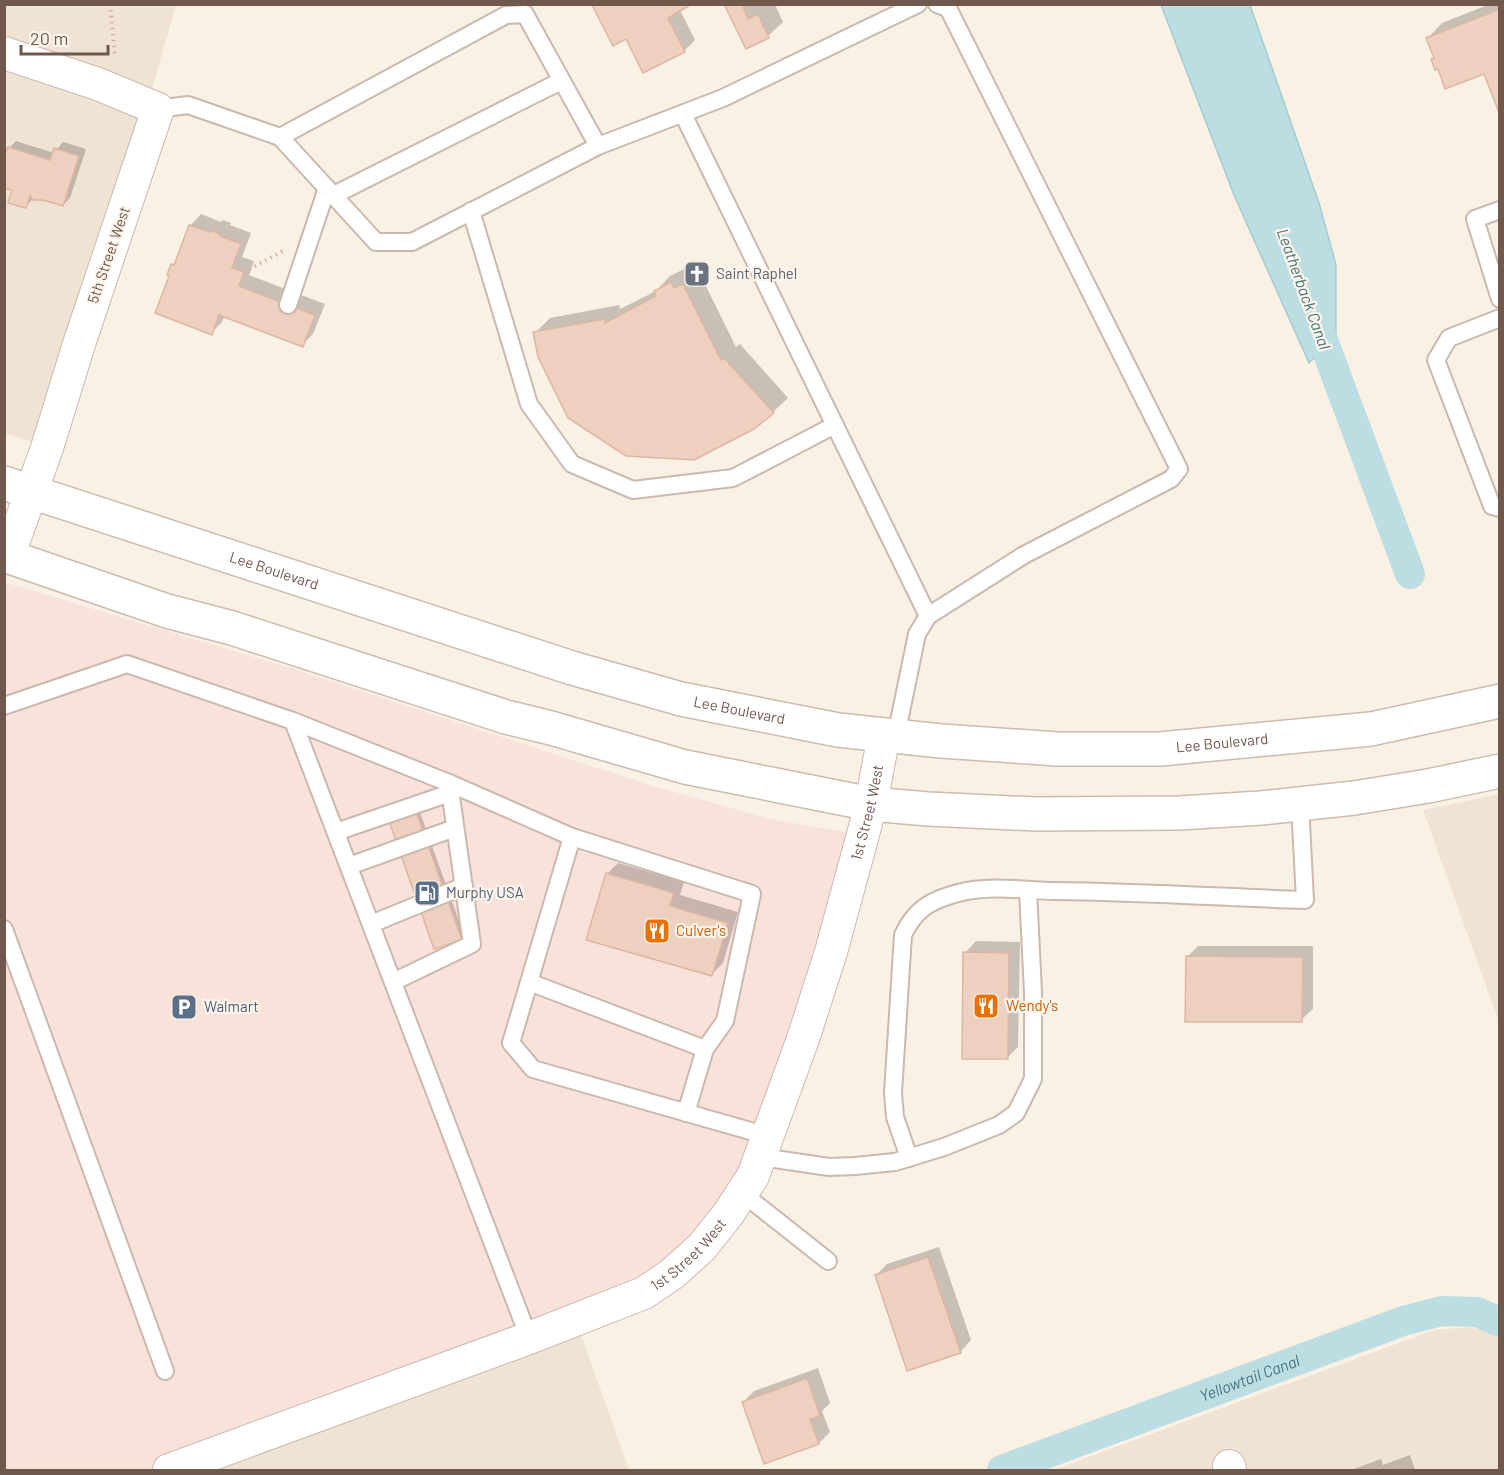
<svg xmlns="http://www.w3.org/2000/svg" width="1504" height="1475" viewBox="0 0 1504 1475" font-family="Barlow,sans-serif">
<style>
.residential{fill:#f1e3d4}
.commercial{fill:#f9e2da}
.water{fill:#bcdee2;stroke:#a3cdd3;stroke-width:1.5}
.shadow{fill:#0003}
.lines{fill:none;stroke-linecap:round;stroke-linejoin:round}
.canal{stroke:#bcdee2;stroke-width:30}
.building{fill:#edd0bf;stroke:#deb6a1;stroke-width:1.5}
.service-casing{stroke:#cbb9ad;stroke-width:20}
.minor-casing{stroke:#cbb9ad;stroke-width:34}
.secondary-casing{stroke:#cfbbad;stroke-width:36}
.path{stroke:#d2b3a3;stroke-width:4;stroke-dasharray:1.5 4.5;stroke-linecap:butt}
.service{stroke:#fff;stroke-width:16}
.minor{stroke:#fff;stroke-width:32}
.secondary{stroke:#fff;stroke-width:33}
.labels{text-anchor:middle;stroke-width:4.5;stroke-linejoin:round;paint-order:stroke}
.street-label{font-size:15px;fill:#71584d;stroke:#fdf5eb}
.worship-label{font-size:15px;fill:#5b616d;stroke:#fdf5eb;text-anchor:start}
.service-label{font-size:15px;fill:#4e5e75;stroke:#fdf5eb;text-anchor:start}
.food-label{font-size:15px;fill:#c56008;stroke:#fdf5eb;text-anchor:start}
.water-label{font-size:16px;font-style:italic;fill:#45757b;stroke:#fdf5eb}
</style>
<rect width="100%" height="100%" fill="#faf1e5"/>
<g class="residential">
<path d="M 5,5 L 176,5 L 50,448 L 5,433 Z"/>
<path d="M 1499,794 L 1500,794 L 1499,1022 L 1423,810 Z"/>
<path d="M 577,1323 L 629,1470 L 174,1470 Z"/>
<path d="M 1467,1327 L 1499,1333 L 1499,1470 L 1053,1470 L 1434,1330 Z"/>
</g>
<path class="commercial" d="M 4,582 L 297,670 L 653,786 L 770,819 L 869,836 L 732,1196 L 666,1280 L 174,1470 L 5,1470 Z"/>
<path class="water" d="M 1161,5 L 1250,5 L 1319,203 L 1336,265 L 1336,337 L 1309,363 L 1234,195 Z"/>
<g class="shadow">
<path d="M 691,4 L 680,10 L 695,40 L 684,51 L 626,37 L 594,5 Z"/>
<path d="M 726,4 L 775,4 L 783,22 L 768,36 Z"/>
<path d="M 1490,4 L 1500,4 L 1500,111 L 1484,72 L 1435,57 L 1428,38 L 1442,23 Z"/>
<path d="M 16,141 L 54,153 L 63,142 L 86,149 L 70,198 L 63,205 L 43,199 L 33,199 L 25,207 L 14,189 L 9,148 Z"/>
<path d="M 201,214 L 221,222 L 223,220 L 231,223 L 230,225 L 251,233 L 242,257 L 254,261 L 249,275 L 325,304 L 313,334 L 302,345 L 225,315 L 222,322 L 211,333 L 171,276 L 172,265 L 177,261 L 190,226 Z"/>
<path d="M 686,268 L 689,274 L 698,270 L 736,347 L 740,344 L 788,398 L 773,412 L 535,333 L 550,318 L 619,305 L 620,309 L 656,291 L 670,276 Z"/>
<path d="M 417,804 L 464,935 L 461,938 L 389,816 Z"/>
<path d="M 618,863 L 684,882 L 680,895 L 738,912 L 723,963 L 711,975 L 607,874 Z"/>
<path d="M 976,941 L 1020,942 L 1018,1047 L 1007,1058 L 965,953 Z"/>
<path d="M 1198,946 L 1313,946 L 1313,1009 L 1301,1020 L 1187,957 Z"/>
<path d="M 939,1247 L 971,1340 L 960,1352 L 876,1275 L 887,1264 Z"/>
<path d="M 818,1368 L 830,1403 L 822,1411 L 830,1432 L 819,1443 L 764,1462 L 743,1402 L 754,1391 Z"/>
<path d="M 1410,1455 L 1415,1470 L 1351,1470 L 1381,1459 L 1383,1465 Z"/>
</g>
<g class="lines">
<g class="canal">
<path d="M 1311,308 L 1410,574"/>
<path id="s1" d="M 1002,1470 L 1403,1321 L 1442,1311 L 1477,1312 L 1500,1322"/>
</g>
</g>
<g class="building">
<path d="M 692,4 L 668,18 L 685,52 L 643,73 L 626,39 L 613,46 L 592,5 Z"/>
<path d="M 724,4 L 742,4 L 748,19 L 758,14 L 769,38 L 746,49 Z"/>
<path d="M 1500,9 L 1500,115 L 1484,74 L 1445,89 L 1438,69 L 1435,70 L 1431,59 L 1434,58 L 1426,38 Z"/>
<path d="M 8,147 L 50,160 L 54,148 L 79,156 L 63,206 L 43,200 L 33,200 L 30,196 L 26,208 L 8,203 L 12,190 L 4,188 L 4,157 Z"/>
<path d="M 189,225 L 210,232 L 211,230 L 220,234 L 220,236 L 241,244 L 232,268 L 244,272 L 239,286 L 315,315 L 303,347 L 219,315 L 212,335 L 155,313 L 169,276 L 167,275 L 171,264 L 174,265 Z"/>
<path d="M 671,282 L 674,288 L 683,284 L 721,360 L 724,358 L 774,413 L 754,429 L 694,460 L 626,456 L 568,418 L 538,357 L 533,332 L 605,319 L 605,323 L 656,296 L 654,291 Z"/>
<path d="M 414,806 L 462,940 L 434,949 L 387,815 Z"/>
<path d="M 606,873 L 674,893 L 670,906 L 728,923 L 712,976 L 586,940 Z"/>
<path d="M 963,952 L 1009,953 L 1008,1059 L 962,1059 Z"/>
<path d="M 1186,956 L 1303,957 L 1302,1022 L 1185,1022 Z"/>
<path d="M 928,1257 L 961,1353 L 907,1371 L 875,1275 Z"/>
<path d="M 807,1378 L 820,1416 L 810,1419 L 819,1444 L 764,1464 L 742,1402 Z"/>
</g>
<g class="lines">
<g class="service-casing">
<g id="service">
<path d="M 158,109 L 188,105 L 280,137 L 376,242 L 412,242 L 598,146 L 723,98 L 918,4"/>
<path d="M 683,114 L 928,616"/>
<path d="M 280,137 L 506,15 L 525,14 L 598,146"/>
<path d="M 334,195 L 561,81"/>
<path d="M 1500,210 L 1475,219 L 1500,299"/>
<path d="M 471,211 L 529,404 L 572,464 L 633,490 L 733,478 L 835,425"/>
<path d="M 288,305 L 327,188"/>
<path d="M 1500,318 L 1449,338 L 1436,360 L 1492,506 L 1500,508"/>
<path d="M 4,706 L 127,664 L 293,721 L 529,1338"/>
<path d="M 293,721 L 449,783 L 572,837 L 752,894 L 725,1021 L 705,1049"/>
<path d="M 896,736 L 917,634 L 928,616 L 1024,555 L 1171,479 L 1179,469 L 948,8 L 937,4"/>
<path d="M 336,832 L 450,793"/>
<path d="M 572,837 L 511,1043 L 533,1069 L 768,1136"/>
<path d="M 349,866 L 455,828"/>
<path d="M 371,924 L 464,886"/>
<path d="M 4,929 L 165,1371"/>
<path d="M 393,982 L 472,944 L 449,783"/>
<path d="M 529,982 L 705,1049 L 686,1113"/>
<path d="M 761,1157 L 829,1167 L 855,1166 L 895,1162 L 944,1147 L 999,1125 L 1016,1113 L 1033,1079 L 1033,993 L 1028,890"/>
<path d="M 909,1158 L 895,1117 L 893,1093 L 903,935 C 915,909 931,900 958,893 C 988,885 1023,890 1054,891 C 1138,892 1221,897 1305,900 L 1300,804"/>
<path d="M 742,1193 L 828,1261"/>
</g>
</g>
<g class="minor-casing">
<g id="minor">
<path d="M 4,53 L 98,84 L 158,109 L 80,341 L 47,448 L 8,557"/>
<path d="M 1229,1466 L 1230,1470"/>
<path id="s2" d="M 169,1470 L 529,1338 L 644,1293 L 672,1274 L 702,1247 L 729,1213 L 753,1176 L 803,1039 L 831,952 L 861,842 L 871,804 L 884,735"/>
</g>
</g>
<g class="secondary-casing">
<g id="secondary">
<path id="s3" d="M 4,483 L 572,668 L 681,699 L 838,730 L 941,741 L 1058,749 L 1160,749 L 1371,729 L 1500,701"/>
<path d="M 4,555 L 167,611 L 232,628 L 506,717 L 551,728 L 685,767 L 871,804 L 928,809 L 1036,814 L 1179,813 L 1261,808 L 1354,798 L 1428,786 L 1500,771"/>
</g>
</g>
<g class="path">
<path d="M 110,4 L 115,56"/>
<path d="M 244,272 L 283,251"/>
</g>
<use href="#service" class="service"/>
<use href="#minor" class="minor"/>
<use href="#secondary" class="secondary"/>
</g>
<defs>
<g id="church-square" transform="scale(1.35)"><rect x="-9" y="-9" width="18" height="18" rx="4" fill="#6b7280" stroke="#fdf5eb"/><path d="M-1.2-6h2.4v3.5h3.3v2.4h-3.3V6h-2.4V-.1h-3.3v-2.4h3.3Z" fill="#fff"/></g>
<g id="fuel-square" transform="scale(1.35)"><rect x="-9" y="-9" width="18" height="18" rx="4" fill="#5c6f8a" stroke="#fdf5eb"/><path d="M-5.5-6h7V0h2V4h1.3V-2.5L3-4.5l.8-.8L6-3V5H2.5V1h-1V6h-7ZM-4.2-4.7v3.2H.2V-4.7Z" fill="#fff"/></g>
<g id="restaurant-square" transform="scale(1.35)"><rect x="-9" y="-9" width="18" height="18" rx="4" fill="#e8710a" stroke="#fdf5eb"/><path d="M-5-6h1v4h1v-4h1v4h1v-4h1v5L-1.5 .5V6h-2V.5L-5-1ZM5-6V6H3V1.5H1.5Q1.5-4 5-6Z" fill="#fff"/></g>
<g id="parking-square" transform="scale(1.35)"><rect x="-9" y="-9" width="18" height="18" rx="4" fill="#5c6f8a" stroke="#fdf5eb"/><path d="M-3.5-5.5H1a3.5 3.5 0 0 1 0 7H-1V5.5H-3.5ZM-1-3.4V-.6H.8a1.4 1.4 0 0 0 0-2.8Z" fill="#fff"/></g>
</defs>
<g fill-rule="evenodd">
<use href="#church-square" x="697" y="274"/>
<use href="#fuel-square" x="427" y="893"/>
<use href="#restaurant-square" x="657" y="931"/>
<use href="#restaurant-square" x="986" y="1006"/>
<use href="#parking-square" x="184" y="1007"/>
</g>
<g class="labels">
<g class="street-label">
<text transform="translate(109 255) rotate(-71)" y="5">5th Street West</text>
<text dy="5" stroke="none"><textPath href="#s3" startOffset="284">Lee Boulevard</textPath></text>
<text dy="5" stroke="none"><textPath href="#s3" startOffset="770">Lee Boulevard</textPath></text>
<text dy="5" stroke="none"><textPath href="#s3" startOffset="1256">Lee Boulevard</textPath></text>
<text dy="5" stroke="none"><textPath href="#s2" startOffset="1050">1st Street West</textPath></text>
<text dy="5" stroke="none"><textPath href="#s2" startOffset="566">1st Street West</textPath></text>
</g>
<g class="worship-label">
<text x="716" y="279">Saint Raphel</text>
</g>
<g class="service-label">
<text x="446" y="898">Murphy USA</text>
<text x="204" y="1012">Walmart</text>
</g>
<g class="food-label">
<text x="676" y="936">Culver's</text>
<text x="1006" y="1011">Wendy's</text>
</g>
<g class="water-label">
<text transform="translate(1304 289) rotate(70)" y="6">Leatherback Canal</text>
<text dy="6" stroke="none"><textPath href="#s1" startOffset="264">Yellowtail Canal</textPath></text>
</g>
</g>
<rect width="1504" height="1475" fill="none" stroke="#71584d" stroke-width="12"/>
<path d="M21 45v9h87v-9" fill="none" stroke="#71584d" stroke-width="3"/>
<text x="30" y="45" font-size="18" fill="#71584d" stroke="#fdf5eb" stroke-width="4.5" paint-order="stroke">20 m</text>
</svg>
